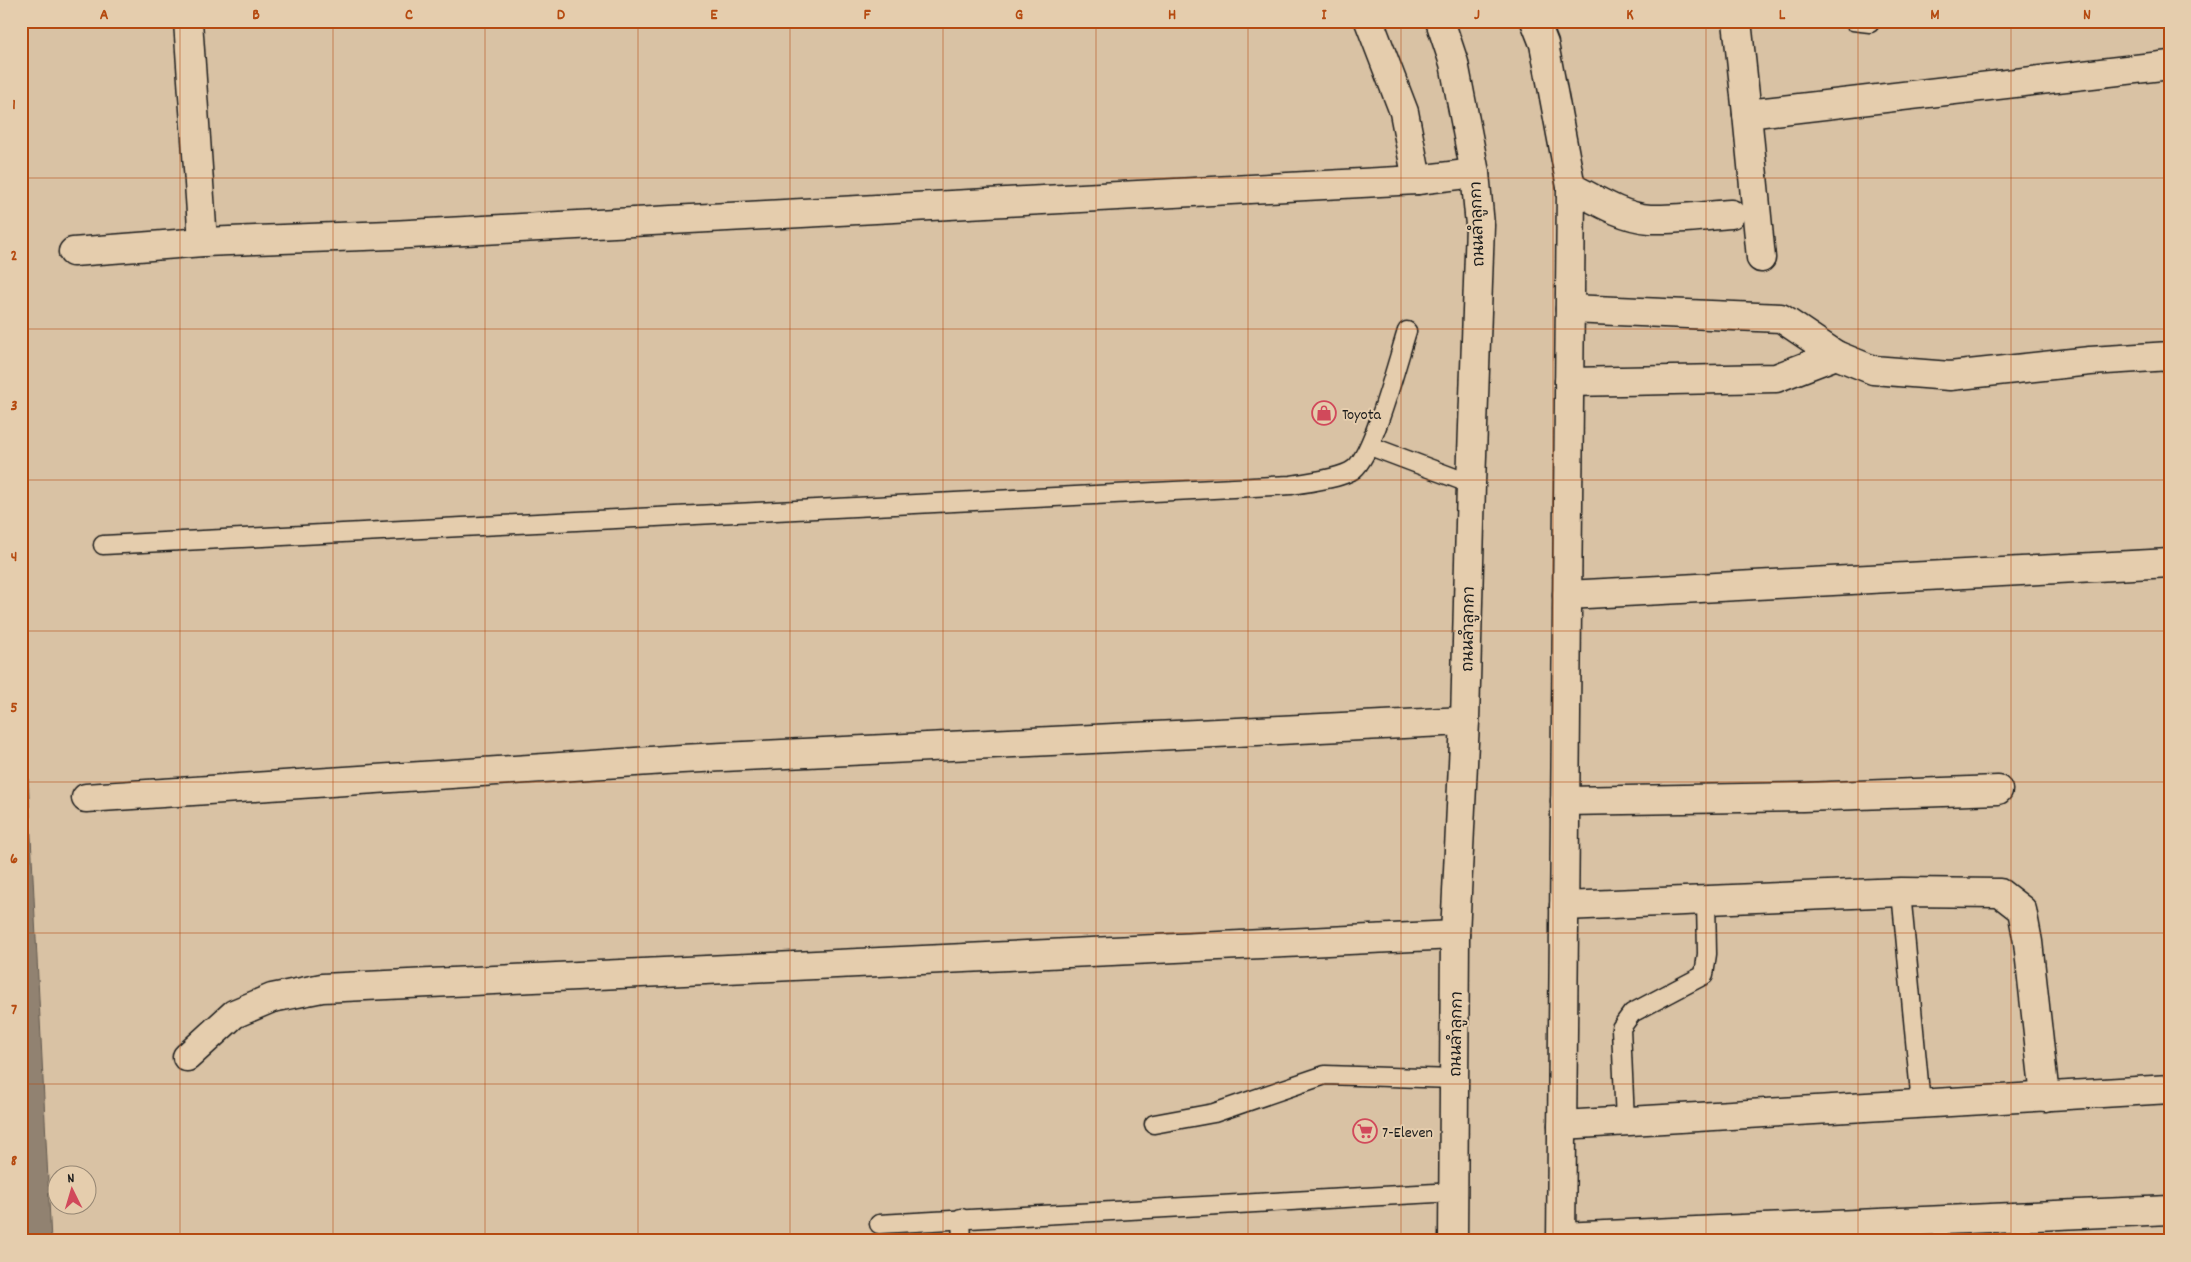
<svg xmlns="http://www.w3.org/2000/svg" width="2191" height="1262" viewBox="0 0 2191 1262" font-family="Dekko,'Playpen Sans Thai',sans-serif">
<style>
.water{fill:#918271;stroke:#62594f}
.lines{fill:none;stroke-linecap:round;stroke-linejoin:round}
.service-casing{stroke:#1c1c1c;stroke-width:21}
.minor-casing{stroke:#1c1c1c;stroke-width:31}
.secondary-casing{stroke:#1c1c1c;stroke-width:31}
.service{stroke:#e5cdad;stroke-width:18}
.minor{stroke:#e5cdad;stroke-width:28}
.secondary{stroke:#e5cdad;stroke-width:28}
.grid{fill:none;stroke:#b54a10;stroke-width:1;stroke-opacity:0.55}
.labels{text-anchor:middle;stroke-width:4;stroke-linejoin:round;paint-order:stroke}
.street-label{font-size:16px;fill:#1c1c1c;stroke:#e5cdad}
.poi-label{font-size:16px;fill:#1c1c1c;stroke:#e5cdad;text-anchor:start}
.neatline{fill:none;stroke:#b54a10;stroke-width:2}
.grid-label{font-size:16px;text-anchor:middle;font-weight:bold;fill:#b54a10}
</style>
<rect width="100%" height="100%" fill="#d9c2a4"/>
<filter id="ink" filterUnits="userSpaceOnUse"><feTurbulence type="fractalNoise" baseFrequency=".02" numOctaves="2"/><feDisplacementMap in="SourceGraphic" scale="10" xChannelSelector="R" yChannelSelector="G"/><feConvolveMatrix kernelMatrix="1 2 1 2 8 2 1 2 1" color-interpolation-filters="sRGB"/></filter>
<g filter="url(#ink)">
<path class="water" d="M 21,634 L 51,1241 L 21,1241 Z"/>
<g class="lines">
<g class="service-casing">
<g id="service">
<path d="M 1853,21 L 1870,23"/>
<path d="M 1370,446 L 1471,484"/>
<path d="M 103,545 L 1291,485 C 1305,483 1343,478 1354,469 C 1374,453 1398,359 1407,331"/>
<path d="M 1901,892 L 1921,1104"/>
<path d="M 1625,1122 L 1621,1028 L 1632,1013 L 1704,975 L 1707,954 L 1706,900"/>
<path d="M 1154,1124 L 1214,1113 L 1325,1075 L 1454,1079"/>
<path d="M 961,1218 L 962,1241"/>
<path d="M 879,1224 L 1454,1192"/>
</g>
</g>
<g class="minor-casing">
<g id="minor">
<path d="M 188,21 L 203,242 L 391,235 L 1417,180 L 1475,173"/>
<path d="M 1369,21 L 1404,112 L 1417,180"/>
<path d="M 1737,21 L 1747,114 L 2170,65"/>
<path d="M 1747,114 L 1761,258"/>
<path d="M 1571,187 C 1596,200 1622,217 1650,219 C 1676,220 1704,216 1731,214"/>
<path d="M 73,252 L 203,242"/>
<path d="M 1570,309 L 1781,318 L 1836,355 L 1873,370 L 1950,376 L 2090,361 L 2170,356"/>
<path d="M 1569,382 L 1776,378 L 1836,355"/>
<path d="M 1567,595 L 2170,563"/>
<path d="M 86,798 L 681,759 L 1465,721"/>
<path d="M 1565,801 L 1803,797 L 1998,790"/>
<path d="M 1564,906 L 1901,892 L 2000,893 L 2022,910 L 2028,942 L 2045,1097"/>
<path d="M 187,1057 L 234,1014 L 272,998 L 322,988 L 1455,935"/>
<path d="M 1562,1125 L 2170,1089"/>
<path d="M 1561,1237 L 2170,1210"/>
</g>
</g>
<g class="secondary-casing">
<g id="secondary">
<path d="M 1440,21 L 1454,63 L 1475,173 L 1480,225 L 1471,484 L 1465,721 L 1455,935 L 1453,1241"/>
<path d="M 1535,21 L 1544,44 L 1571,187 L 1561,1241"/>
</g>
</g>
<use href="#service" class="service"/>
<use href="#minor" class="minor"/>
<use href="#secondary" class="secondary"/>
</g>
</g>
<path class="grid" d="M 180,21 L 180,1241M 333,21 L 333,1241M 485,21 L 485,1241M 638,21 L 638,1241M 790,21 L 790,1241M 943,21 L 943,1241M 1096,21 L 1096,1241M 1248,21 L 1248,1241M 1401,21 L 1401,1241M 1553,21 L 1553,1241M 1706,21 L 1706,1241M 1858,21 L 1858,1241M 2011,21 L 2011,1241M 21,178 L 2170,178M 21,329 L 2170,329M 21,480 L 2170,480M 21,631 L 2170,631M 21,782 L 2170,782M 21,933 L 2170,933M 21,1084 L 2170,1084"/>
<defs>
<g id="shop-ring" transform="scale(1.25)"><circle r="9.5" fill="#e5cdad" stroke="#d1495b" stroke-width="1.5"/><path d="M-5-2.5h2.3a2.7 3.5 0 0 1 5.4 0H5L5.5 6h-11ZM-1.5-2.5h3a1.5 2.3 0 0 0-3 0Z" fill="#d1495b"/></g>
<g id="supermarket-ring" transform="scale(1.25)"><circle r="9.5" fill="#e5cdad" stroke="#d1495b" stroke-width="1.5"/><path d="M-6-5.5h2.5l.6 2H6L4.5 2H-2.5L-4.4-4H-6ZM-1.5 3.2a1.3 1.3 0 1 0 .1 0ZM3 3.2a1.3 1.3 0 1 0 .1 0Z" fill="#d1495b"/></g>
</defs>
<g fill-rule="evenodd">
<use href="#shop-ring" x="1324" y="413"/>
<use href="#supermarket-ring" x="1365" y="1131"/>
</g>
<g class="labels">
<g class="street-label">
<text transform="translate(1476 224) rotate(-92)" y="6">ถนนลำลูกกา</text>
<text transform="translate(1467 629) rotate(-89)" y="6">ถนนลำลูกกา</text>
<text transform="translate(1455 1034) rotate(-89)" y="6">ถนนลำลูกกา</text>
</g>
<g class="poi-label">
<text x="1342" y="419">Toyota</text>
<text x="1382" y="1137">7-Eleven</text>
</g>
</g>
<rect width="2191" height="1262" fill="none" stroke="#e5cdad" stroke-width="55"/>
<g transform="translate(72 1190) rotate(355)"><circle r="24" fill="#e5cdad" stroke="#958673"/>
<path d="M0-4L9 19L0 12L-9 19Z" fill="#d1495b"/>
<text y="-8" font-size="14" font-weight="bold" text-anchor="middle" fill="#1c1c1c">N</text>
</g>
<rect x="28" y="28" width="2136" height="1206" class="neatline"/>
<g class="grid-label">
<text x="104" y="19">A</text>
<text x="256" y="19">B</text>
<text x="409" y="19">C</text>
<text x="561" y="19">D</text>
<text x="714" y="19">E</text>
<text x="867" y="19">F</text>
<text x="1019" y="19">G</text>
<text x="1172" y="19">H</text>
<text x="1324" y="19">I</text>
<text x="1477" y="19">J</text>
<text x="1630" y="19">K</text>
<text x="1782" y="19">L</text>
<text x="1935" y="19">M</text>
<text x="2087" y="19">N</text>
<text x="14" y="109">1</text>
<text x="14" y="260">2</text>
<text x="14" y="410">3</text>
<text x="14" y="561">4</text>
<text x="14" y="712">5</text>
<text x="14" y="863">6</text>
<text x="14" y="1014">7</text>
<text x="14" y="1165">8</text>
</g>
</svg>
